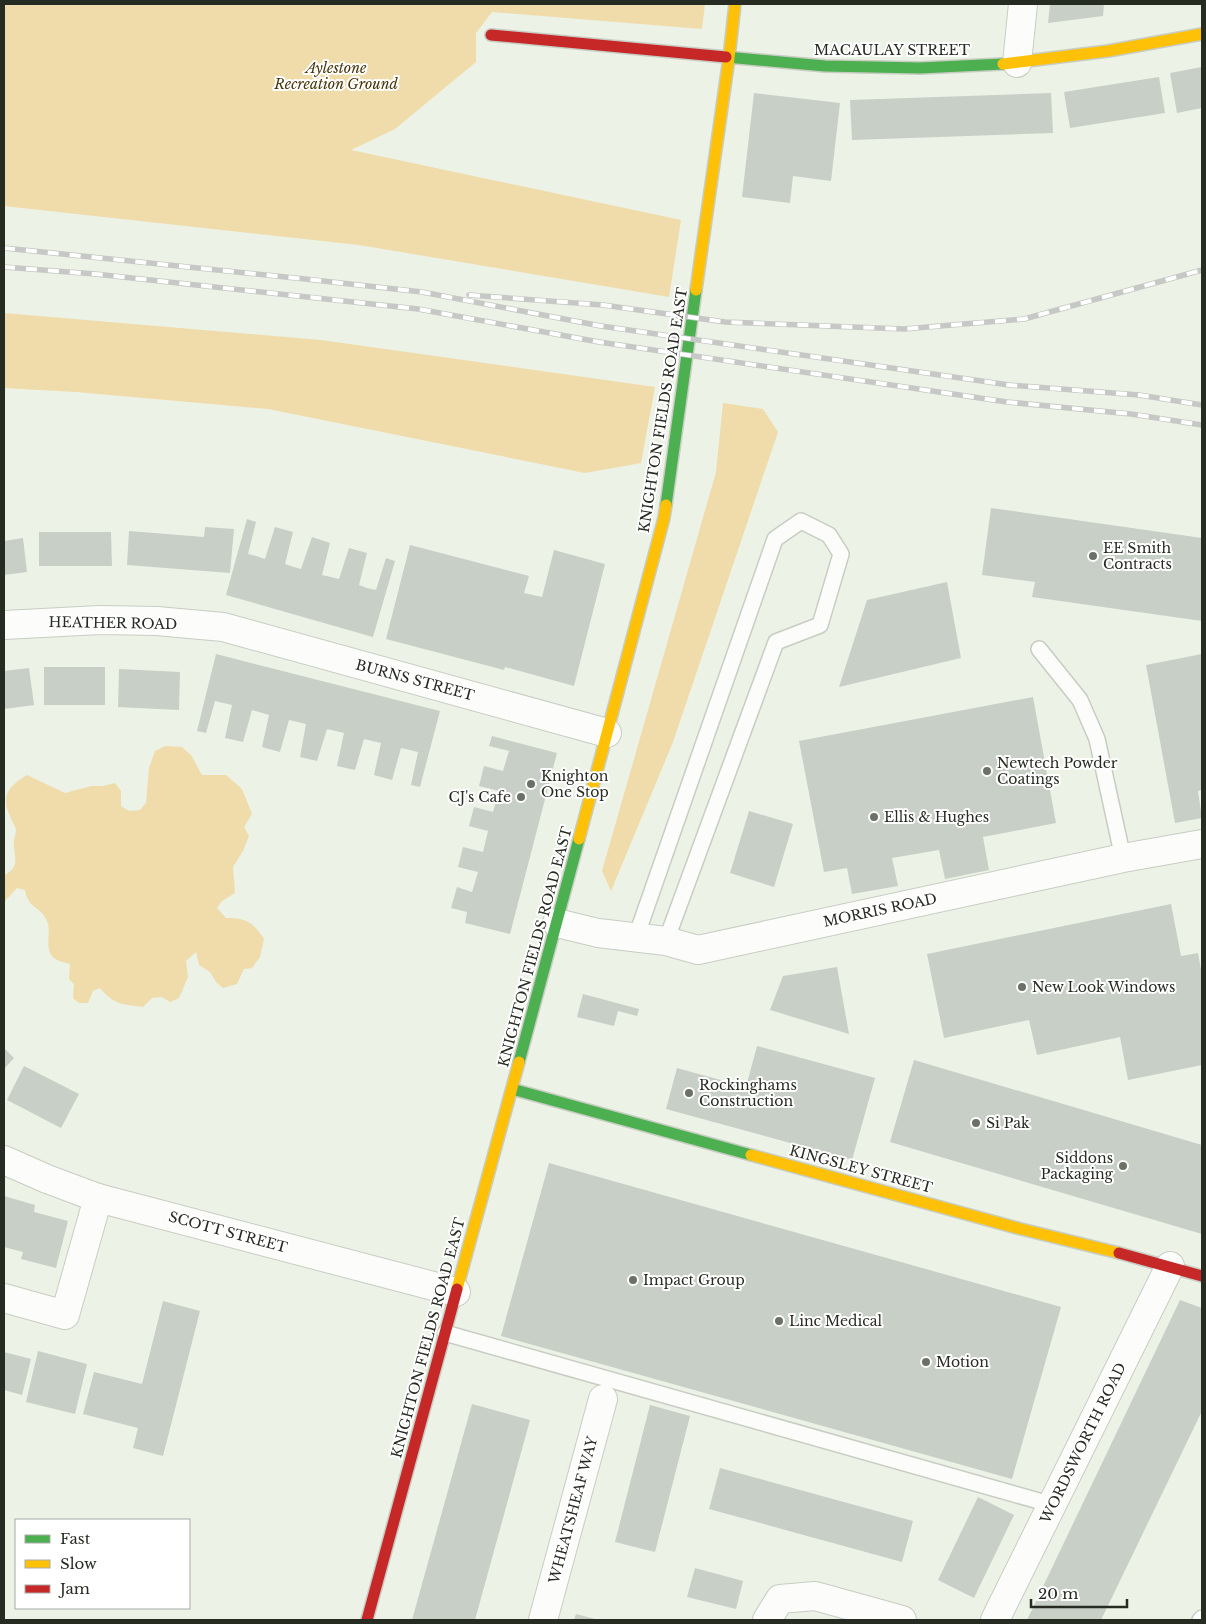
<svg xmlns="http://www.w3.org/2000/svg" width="1206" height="1624" viewBox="0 0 1206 1624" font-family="'Libre Baskerville',serif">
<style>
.green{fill:#efdcaa}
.building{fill:#c8cfc7}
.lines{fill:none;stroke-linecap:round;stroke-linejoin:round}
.lane-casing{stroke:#c8cdc3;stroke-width:18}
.street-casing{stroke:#c8cdc3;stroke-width:30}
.fast-casing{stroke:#c8cdc3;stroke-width:14}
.slow-casing{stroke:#c8cdc3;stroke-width:14}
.jam-casing{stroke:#c8cdc3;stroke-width:14}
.lane{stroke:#fcfdfb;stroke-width:15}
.street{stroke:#fcfdfb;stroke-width:28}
.fast{stroke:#4caf50;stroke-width:11}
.slow{stroke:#ffc107;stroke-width:11}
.jam{stroke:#c62828;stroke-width:11}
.rail-casing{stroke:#c6c8c5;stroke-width:5.5}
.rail{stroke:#fff;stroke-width:4;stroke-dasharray:11;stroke-linecap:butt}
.poi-dot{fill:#6c7167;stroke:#fff;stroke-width:2}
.labels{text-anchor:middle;stroke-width:4;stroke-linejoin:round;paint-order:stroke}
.street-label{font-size:14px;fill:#272c23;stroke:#fff}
.park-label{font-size:14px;font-style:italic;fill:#473509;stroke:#fff}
.poi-label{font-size:14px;fill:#272c23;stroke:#fff;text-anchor:start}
</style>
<rect width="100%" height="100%" fill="#ecf2e6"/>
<g class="green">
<path d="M 4,4 L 705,4 L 702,29 L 492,12 L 476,33 L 476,62 L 395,129 L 351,150 L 681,220 L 669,297 L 359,245 L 4,206 Z"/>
<path d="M 4,313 L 321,340 L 655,387 L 641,463 L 585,473 L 268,409 L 76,392 L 4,388 Z"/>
<path d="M 723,403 L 763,409 L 778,432 L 673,742 L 611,891 L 602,871 L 716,472 Z"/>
<path d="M 165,746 L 182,747 L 191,755 L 202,775 L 226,775 L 242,789 L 252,814 L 244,827 L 249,836 L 243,851 L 233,867 L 235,893 L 222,901 L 217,908 L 226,918 C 246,918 253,922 264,939 L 260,957 L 252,968 L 244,969 L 237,984 L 223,988 L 216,982 L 210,972 L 199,965 L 196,952 L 186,961 L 188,977 L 179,998 L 170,1002 L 162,997 L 152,998 L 143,1007 C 122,1004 114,1005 100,988 L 93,991 L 88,1003 L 79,1003 L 73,998 L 74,984 L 69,979 L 70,964 C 63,962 56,961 52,956 C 44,945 52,933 47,921 C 40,905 28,909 25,890 L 17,888 L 4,902 L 4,875 C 22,867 13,856 14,842 C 14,838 16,834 16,830 C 15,825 11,820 10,816 C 0,795 10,785 27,775 L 65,793 L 91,786 L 103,786 L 115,783 L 121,791 L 121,806 L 129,811 L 140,810 L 146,803 L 149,768 L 155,751 Z"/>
</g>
<g class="building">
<path d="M 1050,4 L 1104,4 L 1103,16 L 1048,23 Z"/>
<path d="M 1202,67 L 1202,108 L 1177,113 L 1170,73 Z"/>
<path d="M 1159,77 L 1165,113 L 1070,128 L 1064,92 Z"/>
<path d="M 754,93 L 840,103 L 831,181 L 793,176 L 790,203 L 742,197 Z"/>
<path d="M 1051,93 L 1053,133 L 852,140 L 850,100 Z"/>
<path d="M 991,508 L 1202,538 L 1202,621 L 1032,597 L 1035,582 L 982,575 Z"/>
<path d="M 247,519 L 256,522 L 248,554 L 256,556 L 265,559 L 275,527 L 293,532 L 285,564 L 294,567 L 301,569 L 312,537 L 330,543 L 322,575 L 331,577 L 339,579 L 349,548 L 367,553 L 359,585 L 367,588 L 376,590 L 386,558 L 395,561 L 373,637 L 226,595 Z"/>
<path d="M 205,527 L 234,529 L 230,573 L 127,565 L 129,531 L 204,537 Z"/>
<path d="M 39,532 L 111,532 L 112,566 L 39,566 Z"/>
<path d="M 23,538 L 27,572 L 4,575 L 4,541 Z"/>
<path d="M 410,545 L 529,576 L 524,593 L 542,597 L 554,550 L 605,564 L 574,686 L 505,667 L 504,670 L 386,639 Z"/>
<path d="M 947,582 L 961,658 L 839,687 L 867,600 Z"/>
<path d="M 216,654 L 440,711 L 420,787 L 411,785 L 418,752 L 401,748 L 392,780 L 374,775 L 381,743 L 364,739 L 355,770 L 337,766 L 344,733 L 327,729 L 317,761 L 300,757 L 306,724 L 289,720 L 280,752 L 262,747 L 269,715 L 252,710 L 243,742 L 225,738 L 232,705 L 215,701 L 206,733 L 197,731 Z"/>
<path d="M 1202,654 L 1202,790 L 1198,791 L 1202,818 L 1175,823 L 1146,665 Z"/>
<rect x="44" y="667" width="61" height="38"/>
<path d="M 29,668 L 34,705 L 4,709 L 4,671 Z"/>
<path d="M 119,669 L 180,672 L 179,710 L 118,707 Z"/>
<path d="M 1033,697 L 1056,823 L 983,837 L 989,870 L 945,879 L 939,850 L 892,858 L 898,886 L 852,894 L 847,868 L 824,872 L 799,741 Z"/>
<path d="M 492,736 L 557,753 L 510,934 L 465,923 L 467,912 L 451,908 L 457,887 L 472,892 L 478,872 L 458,867 L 463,847 L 483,852 L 488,831 L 469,826 L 474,807 L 493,812 L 499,791 L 479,786 L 484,766 L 503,771 L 509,751 L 489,746 Z"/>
<path d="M 749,811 L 793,824 L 774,887 L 730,873 Z"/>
<path d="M 1171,904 L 1181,956 L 1198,953 L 1202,975 L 1202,1065 L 1128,1080 L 1120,1037 L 1037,1055 L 1029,1020 L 944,1038 L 927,954 Z"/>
<path d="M 837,967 L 849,1034 L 770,1010 L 783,976 Z"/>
<path d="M 583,994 L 639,1009 L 637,1016 L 618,1011 L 614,1026 L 577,1017 Z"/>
<path d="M 757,1046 L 875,1078 L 852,1160 L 666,1109 L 677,1068 L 746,1087 Z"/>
<path d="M 4,1048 L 14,1058 L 4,1069 Z"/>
<path d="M 914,1060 L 1202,1145 L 1202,1234 L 890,1142 Z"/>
<path d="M 24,1066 L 79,1094 L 61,1128 L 7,1100 Z"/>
<path d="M 549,1163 L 1061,1307 L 1012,1479 L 501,1336 Z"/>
<path d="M 4,1196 L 35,1205 L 34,1212 L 68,1221 L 56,1268 L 21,1259 L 23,1252 L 4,1247 Z"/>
<path d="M 1180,1300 L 1202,1308 L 1202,1411 L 1101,1620 L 1027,1620 Z"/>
<path d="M 163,1301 L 200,1311 L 163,1456 L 133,1448 L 138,1428 L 83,1414 L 94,1372 L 142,1384 Z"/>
<path d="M 38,1351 L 87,1364 L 75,1414 L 26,1402 Z"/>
<path d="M 4,1352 L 31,1359 L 22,1395 L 4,1390 Z"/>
<path d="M 472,1404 L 530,1420 L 475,1620 L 412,1620 Z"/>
<path d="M 650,1405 L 690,1416 L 655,1552 L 615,1542 Z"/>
<path d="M 720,1468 L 913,1521 L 902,1562 L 709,1509 Z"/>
<path d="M 978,1497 L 1014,1515 L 974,1598 L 938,1580 Z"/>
<path d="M 695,1568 L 743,1581 L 736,1609 L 687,1597 Z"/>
<path d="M 576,1614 L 599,1620 L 574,1620 Z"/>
</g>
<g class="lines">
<g class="lane-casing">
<g id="lane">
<path d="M 1039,649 L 1080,700 L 1097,739 L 1123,858"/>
<path d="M 636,937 L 775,539 L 801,521 L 829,535 L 841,554 L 820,625 L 776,642 L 666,941"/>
<path d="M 445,1333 L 1053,1505"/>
<path d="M 1200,1620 L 1202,1618"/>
</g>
</g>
<g class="street-casing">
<g id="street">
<path d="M 1017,63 L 1023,4"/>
<path d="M 4,625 L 100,620 L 157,621 L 223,627 L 607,733"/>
<path d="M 557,923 L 598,933 L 666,941 L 698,950 L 1123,858 L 1202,844"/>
<path d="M 4,1160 L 47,1179 L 98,1198 L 456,1292"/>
<path d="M 4,1298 L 65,1315 L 98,1198"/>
<path d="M 543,1620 L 603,1399"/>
<path d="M 767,1620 L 780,1599 L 815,1596 L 902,1620"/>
<path d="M 995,1620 L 1170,1266"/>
</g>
</g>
<g class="fast-casing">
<g id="fast">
<path d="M 726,57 L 825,66 L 920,68 L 1003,64"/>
<path d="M 666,505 L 696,290"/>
<path d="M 519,1062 L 579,839"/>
<path d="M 512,1089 L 751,1155"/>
</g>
</g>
<g class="slow-casing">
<g id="slow">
<path d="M 1003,64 L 1108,51 L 1202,34"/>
<path d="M 696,290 L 729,58 L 735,4"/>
<path d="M 579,839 L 664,518 L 666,505"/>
<path d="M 751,1155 L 1021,1229 L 1119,1253"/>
<path d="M 457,1289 L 519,1062"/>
</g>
</g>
<g class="jam-casing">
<g id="jam">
<path d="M 491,35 L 726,57"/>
<path d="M 1119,1253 L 1202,1276"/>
<path d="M 367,1620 L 457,1289"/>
</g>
</g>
<use href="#lane" class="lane"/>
<use href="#street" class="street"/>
<use href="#fast" class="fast"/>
<use href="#slow" class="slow"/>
<use href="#jam" class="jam"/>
<g class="rail-casing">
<g id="rail">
<path d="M 4,248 L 305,279 L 422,292 L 601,326 L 1009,385 L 1139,395 L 1202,405"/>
<path d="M 4,267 L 95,274 L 418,309 L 599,342 L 1007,402 L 1131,414 L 1202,425"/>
<path d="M 469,295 L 603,305 L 725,322 L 904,329 L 1024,319 L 1202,270"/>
</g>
</g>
<use href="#rail" class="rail"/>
</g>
<g class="poi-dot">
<circle cx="1093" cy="556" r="5"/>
<circle cx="987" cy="771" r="5"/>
<circle cx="531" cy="784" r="5"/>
<circle cx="521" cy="797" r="5"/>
<circle cx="874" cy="817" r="5"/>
<circle cx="1022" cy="987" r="5"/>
<circle cx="689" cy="1093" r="5"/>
<circle cx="976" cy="1123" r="5"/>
<circle cx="1123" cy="1166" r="5"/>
<circle cx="633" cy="1280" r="5"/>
<circle cx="779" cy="1321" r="5"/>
<circle cx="926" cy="1362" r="5"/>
</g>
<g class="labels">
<g class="street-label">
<text x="892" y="55">MACAULAY STREET</text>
<text transform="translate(663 410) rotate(-81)" y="5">KNIGHTON FIELDS ROAD EAST</text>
<text transform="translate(113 623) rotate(1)" y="5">HEATHER ROAD</text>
<text transform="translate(415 680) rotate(15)" y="5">BURNS STREET</text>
<text transform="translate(880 910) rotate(-12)" y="5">MORRIS ROAD</text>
<text transform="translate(535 947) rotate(-75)" y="5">KNIGHTON FIELDS ROAD EAST</text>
<text transform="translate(861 1169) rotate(15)" y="5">KINGSLEY STREET</text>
<text transform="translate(228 1232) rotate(15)" y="5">SCOTT STREET</text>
<text transform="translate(428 1338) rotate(-75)" y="5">KNIGHTON FIELDS ROAD EAST</text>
<text transform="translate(1083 1443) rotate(-64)" y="5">WORDSWORTH ROAD</text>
<text transform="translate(573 1510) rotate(-75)" y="5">WHEATSHEAF WAY</text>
</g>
<g class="park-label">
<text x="336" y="73">Aylestone<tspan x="336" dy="16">Recreation Ground</tspan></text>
</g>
<g class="poi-label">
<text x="1103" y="553">EE Smith<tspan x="1103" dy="16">Contracts</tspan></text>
<text x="997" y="768">Newtech Powder<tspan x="997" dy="16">Coatings</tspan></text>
<text x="541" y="781">Knighton<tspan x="541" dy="16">One Stop</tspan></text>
<text x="511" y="802" text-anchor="end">CJ's Cafe</text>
<text x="884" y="822">Ellis &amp; Hughes</text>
<text x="1032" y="992">New Look Windows</text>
<text x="699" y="1090">Rockinghams<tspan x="699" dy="16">Construction</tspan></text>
<text x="986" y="1128">Si Pak</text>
<text x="1113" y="1163" text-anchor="end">Siddons<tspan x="1113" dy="16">Packaging</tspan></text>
<text x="643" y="1285">Impact Group</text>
<text x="789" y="1326">Linc Medical</text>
<text x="936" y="1367">Motion</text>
</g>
</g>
<rect width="1206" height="1624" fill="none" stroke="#272c23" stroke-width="10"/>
<rect x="15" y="1519" width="175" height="90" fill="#ffffff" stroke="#a9aba7"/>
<rect x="25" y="1535" width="25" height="8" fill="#4caf50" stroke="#a9aba7"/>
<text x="60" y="1544" font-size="15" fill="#272c23">Fast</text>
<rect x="25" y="1560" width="25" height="8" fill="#ffc107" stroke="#a9aba7"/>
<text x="60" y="1569" font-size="15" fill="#272c23">Slow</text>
<rect x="25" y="1585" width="25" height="8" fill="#c62828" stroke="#a9aba7"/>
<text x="60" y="1594" font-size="15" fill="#272c23">Jam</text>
<path d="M1031 1599v8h96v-8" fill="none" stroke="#272c23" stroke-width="2.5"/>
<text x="1038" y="1599" font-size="15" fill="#272c23" stroke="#ffffff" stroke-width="4" paint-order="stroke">20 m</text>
</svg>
